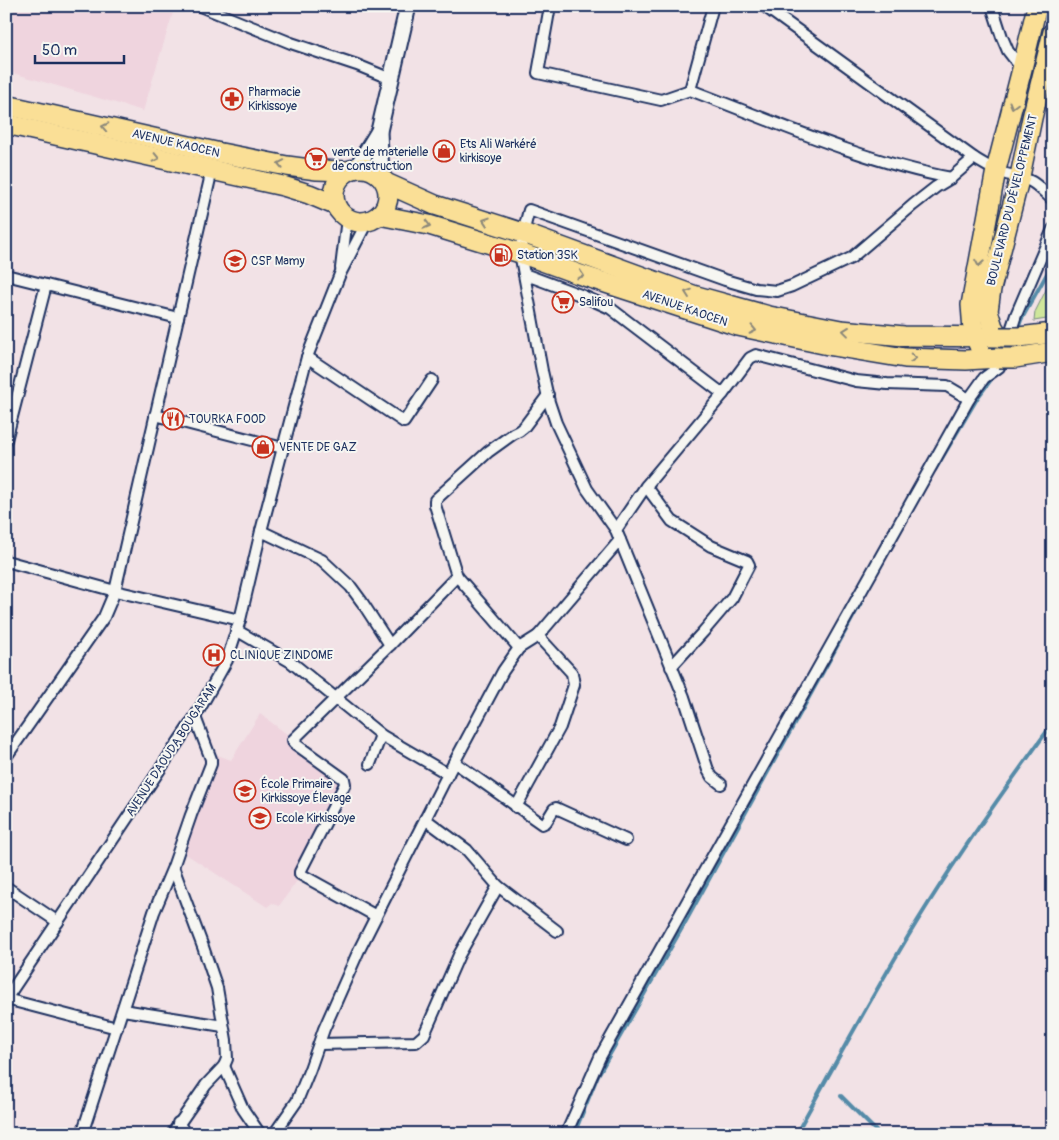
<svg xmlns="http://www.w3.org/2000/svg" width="1059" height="1140" viewBox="0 0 1059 1140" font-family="Pangolin,sans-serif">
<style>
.built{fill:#efd4de}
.green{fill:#cfe69b;stroke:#758a7c}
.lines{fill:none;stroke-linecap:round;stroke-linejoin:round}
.stream{stroke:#558ba8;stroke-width:4}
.street-casing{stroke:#1b2f5e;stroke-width:14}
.secondary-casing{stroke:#1b2f5e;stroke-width:19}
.highway-casing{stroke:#1b2f5e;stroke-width:22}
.street{stroke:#f6f6f2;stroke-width:10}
.secondary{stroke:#f6f6f2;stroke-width:15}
.highway{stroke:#fadf96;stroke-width:19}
.highway-bridge-casing{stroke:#1b2f5e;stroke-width:22;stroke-linecap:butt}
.highway-bridge{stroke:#fadf96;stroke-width:19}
.oneway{stroke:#8a877a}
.labels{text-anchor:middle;stroke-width:4;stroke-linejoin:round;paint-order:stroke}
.poi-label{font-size:12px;fill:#1b2f5e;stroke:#f6f6f2;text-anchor:start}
.street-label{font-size:12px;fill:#1b2f5e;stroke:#f6f6f2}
</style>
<rect width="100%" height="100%" fill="#f2e2e6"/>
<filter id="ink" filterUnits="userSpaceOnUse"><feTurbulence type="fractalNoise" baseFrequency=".02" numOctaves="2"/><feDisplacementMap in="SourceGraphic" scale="10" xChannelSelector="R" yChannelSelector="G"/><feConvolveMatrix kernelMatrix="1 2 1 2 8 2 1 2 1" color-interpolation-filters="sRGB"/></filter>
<g filter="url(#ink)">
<g class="built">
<path d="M 6,6 L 175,6 L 143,111 L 6,71 Z"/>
<path d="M 260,714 L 323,761 L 353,781 L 321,843 L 306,876 L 299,878 L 279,906 L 272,903 L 267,907 L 175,847 L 208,761 L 215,754 L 231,760 Z"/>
</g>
<path class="green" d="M 1053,276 L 1053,318 L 1034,321 L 1035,312 Z"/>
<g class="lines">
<g class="stream">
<path d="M 1017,332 L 1021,320 L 1053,263"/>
<path d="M 935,470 L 978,397 L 993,377"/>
<path d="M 841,1096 L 879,1134"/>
<path d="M 574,1134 L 598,1075 L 686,921 L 863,599"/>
<path d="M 796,1134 C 836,1062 875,990 918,920 C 960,852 1006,787 1053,723"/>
</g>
<g class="street-casing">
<g id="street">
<path d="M 200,6 L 291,43 L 357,65 L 391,79"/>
<path d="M 550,6 L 538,73 L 661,100 L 690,90 C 775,122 862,161 951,178"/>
<path d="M 764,6 L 974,158 C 984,164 994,171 1006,174 C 1015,176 1024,177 1032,182 C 1040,187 1046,194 1053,200"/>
<path d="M 992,6 L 1002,37 L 1008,51 L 1022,69"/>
<path d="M 690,90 L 713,6"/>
<path d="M 341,268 L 347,218"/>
<path d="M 524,274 L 583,296 L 610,308 L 723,394 L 646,486 L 616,530"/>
<path d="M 6,275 L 178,318"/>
<path d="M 307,357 L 404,422 L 432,380"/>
<path d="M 723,394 L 750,358 L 756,355 L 856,381 L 887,384 L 947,386 L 969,399"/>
<path d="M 155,415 L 283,448"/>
<path d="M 6,440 L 46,285"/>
<path d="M 646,486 L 672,521 L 711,546 L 747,561 L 749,565 L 732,598 L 703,632 L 671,667"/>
<path d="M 261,531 L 322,560 L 351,587 L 362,602 L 390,645"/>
<path d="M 6,561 L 115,591 L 240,620"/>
<path d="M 457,576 L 435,505 L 435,500 L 488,452 L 513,434 L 519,431 L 524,427 L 548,395"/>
<path d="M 236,630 L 291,662 L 381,735 L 448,774"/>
<path d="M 6,757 L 104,617 L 115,591 L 212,170"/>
<path d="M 454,762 L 542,824 L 546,822 L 554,809 L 556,808 L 626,840"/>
<path d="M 370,764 L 381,735"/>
<path d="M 721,784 L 712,777 L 708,770 L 684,697 L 620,540 L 616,530 L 587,489 L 556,423 L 549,402 L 542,371 L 520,253 L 523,233 L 529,210 L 725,280 L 756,289 L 777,291 L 792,286 L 851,258 L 913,205 L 936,187 L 951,178 L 974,158"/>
<path d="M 516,807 L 560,727 L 574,685 L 572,673 L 538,636"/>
<path d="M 425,819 L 467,850 L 498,886 L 557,931"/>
<path d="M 173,867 L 203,947 L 217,988 L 226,1040 L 227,1059 L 224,1066"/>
<path d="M 6,887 L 58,922"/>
<path d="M 376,916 L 300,874 L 300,872 L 345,784 L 344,779 L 294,743 L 293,740 L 390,645 L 457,576 L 519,648"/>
<path d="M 6,999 L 195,717 L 227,660 L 240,620 L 261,531 L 307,357 L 340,274 L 368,220"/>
<path d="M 6,999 L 117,1028"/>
<path d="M 123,1010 L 223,1026"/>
<path d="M 319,1044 L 416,1042 L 424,1035 L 459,955 L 498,886"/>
<path d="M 178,1123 L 186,1134"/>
<path d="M 82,1134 L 154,912 L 173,867 L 191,815 L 211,764 L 211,759 L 195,717"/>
<path d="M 172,1134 L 206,1085 L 224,1066 L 243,1109 L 260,1134"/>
<path d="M 274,1134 L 297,1101 L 310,1069 L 324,1029 L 359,950 L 448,774 L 503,671 L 519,648 L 538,636 L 620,540"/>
<path d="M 566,1134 L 600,1057 L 969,399 L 984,378 L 999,367 L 1016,315 L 1053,229"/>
</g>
</g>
<g class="secondary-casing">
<g id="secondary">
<path d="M 357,167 L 379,131"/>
<path d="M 381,176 L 379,131 L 408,6"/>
</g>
</g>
<g class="highway-casing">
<g id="highway">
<path d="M 6,105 L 216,152 L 287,166 L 317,170 L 347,171"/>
<path d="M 6,124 L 283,186 L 309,194 L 335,205"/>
<circle cx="361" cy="195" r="27"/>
<path d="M 386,183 L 435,205 L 523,233 L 693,295 L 769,316 L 841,330 L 904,336 L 1000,337"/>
<path d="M 379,215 L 429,225 L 520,253 L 578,274 L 738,326 L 833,346 L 905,358 L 966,360 L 998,358"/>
<path d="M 999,337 L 993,327 L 988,311 L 991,289 L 1020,176 L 1032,118 L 1053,32"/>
<path d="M 1019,337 L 1053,333"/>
<path d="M 979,346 L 973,330 L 971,305 L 996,170 L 1022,69 L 1037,6"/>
<path d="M 1015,358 L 1053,352"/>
</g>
</g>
<use href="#street" class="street"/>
<use href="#secondary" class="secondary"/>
<use href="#highway" class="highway"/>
<g class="highway-bridge-casing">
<g id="highway-bridge">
<path d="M 1000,337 L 1019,337"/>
<path d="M 999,358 L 1015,358"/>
</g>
</g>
<use href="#highway-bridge" class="highway-bridge"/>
</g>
<defs><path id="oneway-chevron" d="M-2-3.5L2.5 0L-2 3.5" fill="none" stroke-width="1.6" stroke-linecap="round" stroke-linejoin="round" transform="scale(1.25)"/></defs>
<g class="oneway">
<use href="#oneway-chevron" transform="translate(1013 105) rotate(105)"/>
<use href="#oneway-chevron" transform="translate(105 127) rotate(-168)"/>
<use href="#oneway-chevron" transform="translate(156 158) rotate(13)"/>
<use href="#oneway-chevron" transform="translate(281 164) rotate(-169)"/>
<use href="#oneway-chevron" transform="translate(486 221) rotate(-162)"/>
<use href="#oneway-chevron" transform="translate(427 225) rotate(14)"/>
<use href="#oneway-chevron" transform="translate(979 263) rotate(100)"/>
<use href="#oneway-chevron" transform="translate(581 275) rotate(18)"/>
<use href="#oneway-chevron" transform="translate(688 293) rotate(-161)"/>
<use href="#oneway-chevron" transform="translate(753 330) rotate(12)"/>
<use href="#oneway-chevron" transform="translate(846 331) rotate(-173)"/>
<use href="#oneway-chevron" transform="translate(913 358) rotate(3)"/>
</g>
</g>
<defs>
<g id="pharmacy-ring" transform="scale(1.125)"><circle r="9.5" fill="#f6f6f2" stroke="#c8321e" stroke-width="1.5"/><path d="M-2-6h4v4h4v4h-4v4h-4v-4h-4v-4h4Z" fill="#c8321e"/></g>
<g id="shop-ring" transform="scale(1.125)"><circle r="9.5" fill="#f6f6f2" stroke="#c8321e" stroke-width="1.5"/><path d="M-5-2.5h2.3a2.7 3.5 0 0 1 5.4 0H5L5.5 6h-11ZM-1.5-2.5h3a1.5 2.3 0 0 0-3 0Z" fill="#c8321e"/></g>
<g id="supermarket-ring" transform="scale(1.125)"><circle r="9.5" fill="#f6f6f2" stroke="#c8321e" stroke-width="1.5"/><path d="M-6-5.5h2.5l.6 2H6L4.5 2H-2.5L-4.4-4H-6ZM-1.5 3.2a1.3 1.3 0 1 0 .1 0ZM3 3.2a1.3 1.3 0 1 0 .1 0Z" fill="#c8321e"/></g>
<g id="fuel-ring" transform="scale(1.125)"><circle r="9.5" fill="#f6f6f2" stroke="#c8321e" stroke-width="1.5"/><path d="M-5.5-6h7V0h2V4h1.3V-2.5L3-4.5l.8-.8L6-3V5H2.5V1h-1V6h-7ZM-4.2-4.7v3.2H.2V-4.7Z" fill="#c8321e"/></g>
<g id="school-ring" transform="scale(1.125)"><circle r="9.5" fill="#f6f6f2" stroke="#c8321e" stroke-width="1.5"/><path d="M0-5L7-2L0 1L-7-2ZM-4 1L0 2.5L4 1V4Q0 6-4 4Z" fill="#c8321e"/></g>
<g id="restaurant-ring" transform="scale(1.125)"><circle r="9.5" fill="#f6f6f2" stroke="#c8321e" stroke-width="1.5"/><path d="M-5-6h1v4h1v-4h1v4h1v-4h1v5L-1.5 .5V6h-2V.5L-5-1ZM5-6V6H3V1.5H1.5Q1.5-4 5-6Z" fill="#c8321e"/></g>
<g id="hospital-ring" transform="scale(1.125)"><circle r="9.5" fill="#f6f6f2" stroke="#c8321e" stroke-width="1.5"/><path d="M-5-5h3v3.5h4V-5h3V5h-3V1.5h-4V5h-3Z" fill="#c8321e"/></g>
</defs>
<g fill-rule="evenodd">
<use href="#pharmacy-ring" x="232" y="99"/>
<use href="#shop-ring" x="444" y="151"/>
<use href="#supermarket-ring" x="316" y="159"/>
<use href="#fuel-ring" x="501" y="255"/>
<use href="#school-ring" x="235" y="261"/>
<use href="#supermarket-ring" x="563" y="302"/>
<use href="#restaurant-ring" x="173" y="419"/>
<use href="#shop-ring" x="263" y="447"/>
<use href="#hospital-ring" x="214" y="655"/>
<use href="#school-ring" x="245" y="791"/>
<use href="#school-ring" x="260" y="818"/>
</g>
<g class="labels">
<g class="poi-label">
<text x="248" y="96">Pharmacie<tspan x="248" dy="14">Kirkissoye</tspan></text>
<text x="460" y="148">Ets Ali Warkéré<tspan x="460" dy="14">kirkisoye</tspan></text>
<text x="332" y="156">vente de materielle<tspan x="332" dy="14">de construction</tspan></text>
<text x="517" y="259">Station 3SK</text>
<text x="251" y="265">CSP Mamy</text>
<text x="579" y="306">Salifou</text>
<text x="189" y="423">TOURKA FOOD</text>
<text x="279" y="451">VENTE DE GAZ</text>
<text x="230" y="659">CLINIQUE ZINDOME</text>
<text x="261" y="788">École Primaire<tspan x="261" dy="14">Kirkissoye Élevage</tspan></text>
<text x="276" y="822">Ecole Kirkissoye</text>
</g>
<g class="street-label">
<text transform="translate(176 143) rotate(13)" y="4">AVENUE KAOCEN</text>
<text transform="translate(1012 200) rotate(-76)" y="4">BOULEVARD DU DÉVELOPPEMENT</text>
<text transform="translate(685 308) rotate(19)" y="4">AVENUE KAOCEN</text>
<text transform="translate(171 750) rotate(-57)" y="4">AVENUE DAOUDA BOUGARAM</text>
</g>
</g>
<rect width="1059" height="1140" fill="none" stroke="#f6f6f2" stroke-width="25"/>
<rect x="12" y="12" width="1034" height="1115" fill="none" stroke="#1b2f5e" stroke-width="2" filter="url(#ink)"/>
<path d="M35 55v8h89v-8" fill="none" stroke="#1b2f5e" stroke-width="2.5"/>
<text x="42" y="55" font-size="15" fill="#1b2f5e" stroke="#f6f6f2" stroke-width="4" paint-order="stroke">50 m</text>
</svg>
